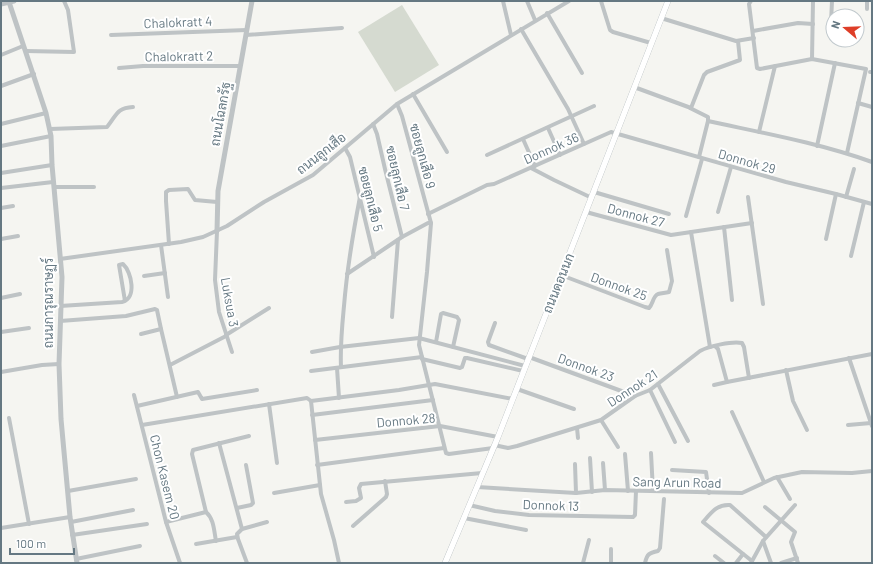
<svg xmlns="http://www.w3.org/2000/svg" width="873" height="564" viewBox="0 0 873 564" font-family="Barlow,Sarabun,sans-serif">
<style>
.green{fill:#d5dad0}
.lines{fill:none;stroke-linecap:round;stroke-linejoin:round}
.secondary-casing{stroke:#b0b7ba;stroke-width:6}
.minor{stroke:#bec3c5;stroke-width:4}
.tertiary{stroke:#bec3c5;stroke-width:5}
.secondary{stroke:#fff;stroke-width:5.5}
.labels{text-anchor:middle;stroke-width:4;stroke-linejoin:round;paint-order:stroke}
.street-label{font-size:13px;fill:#657882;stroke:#fff}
</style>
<rect width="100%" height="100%" fill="#f5f5f1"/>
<path class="green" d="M 402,5 L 439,65 L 395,92 L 358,32 Z"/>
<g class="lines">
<g class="secondary-casing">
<path id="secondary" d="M 445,563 L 498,437 L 668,1"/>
</g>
<g class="minor">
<path d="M 503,1 L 511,35"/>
<path d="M 527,1 L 535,20"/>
<path d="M 601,1 L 610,30 L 613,32 L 651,43"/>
<path d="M 751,1 L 749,4 L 757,68 L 760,69 L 812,59 L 866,69 L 847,153"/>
<path d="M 867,9 L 867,1"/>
<path d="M 547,13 L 582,73"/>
<path d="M 661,18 L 736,41 L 754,38"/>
<path d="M 831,23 L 832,1"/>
<path d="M 521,29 L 568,109 L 584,144"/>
<path d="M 753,31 L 798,23 L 813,24"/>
<path d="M 111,35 L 247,30"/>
<path d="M 246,35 L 342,28"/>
<path d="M 26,51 L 74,52 L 68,10 L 64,1"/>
<path d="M 1,55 L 23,46"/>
<path d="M 812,59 L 813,1"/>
<path d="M 119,68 L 143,66 L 240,66"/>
<path d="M 870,72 L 872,72"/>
<path d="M 1,86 L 34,74"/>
<path d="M 634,87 L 691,108 L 704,75 L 707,72 L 740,60 L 738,41"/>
<path d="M 413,94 L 447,152"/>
<path d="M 858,103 L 872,107"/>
<path d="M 397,104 L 402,116 L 431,223 L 427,272 L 419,345 L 446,453 L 449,454 L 493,448"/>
<path d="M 690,108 L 708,117 L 708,121"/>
<path d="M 1,124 L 46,113"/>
<path d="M 373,124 L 377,134 L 385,169 L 402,237"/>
<path d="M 548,128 L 560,155"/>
<path d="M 50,129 L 107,127 C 117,115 116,108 133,107"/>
<path d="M 759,132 L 775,66"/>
<path d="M 523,139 L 535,166"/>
<path d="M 1,146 L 51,136"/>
<path d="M 817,146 L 835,63"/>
<path d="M 345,148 L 350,157 L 374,257"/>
<path d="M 487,155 L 594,106"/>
<path d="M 699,157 L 708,121 C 763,133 819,143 872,162"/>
<path d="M 531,168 L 554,180 L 592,198"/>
<path d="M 1,173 L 52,165"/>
<path d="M 54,187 L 94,187"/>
<path d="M 1,188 L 53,182"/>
<path d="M 594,192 L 669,214"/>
<path d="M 748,197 L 763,304"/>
<path d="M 846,197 L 854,169"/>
<path d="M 1,208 L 13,206"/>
<path d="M 586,212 L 671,235 L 752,223"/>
<path d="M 718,212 L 731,167"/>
<path d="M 428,214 L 487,185 L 494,184 L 611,132 L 786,182 L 836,194 L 872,204"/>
<path d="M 686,216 L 702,159"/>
<path d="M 724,227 L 732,300"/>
<path d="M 217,231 L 215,280 L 219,312 L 232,352"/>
<path d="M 691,232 L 710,347"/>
<path d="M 1,239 L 18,236"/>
<path d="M 826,239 L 836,194"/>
<path d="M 169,244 L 166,201 L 166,192 L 169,190 L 188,189 L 195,200 L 217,202"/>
<path d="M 161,245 L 168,297"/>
<path d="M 851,256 L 864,202"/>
<path d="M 60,259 L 181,242 L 203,237 L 227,226 L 264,202 L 313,175 L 397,104 L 569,1"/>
<path d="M 347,274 L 402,237 L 428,223 L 431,223"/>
<path d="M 561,275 L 645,307 L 649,308 C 653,304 653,296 658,294 C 662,293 665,293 669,292 L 672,281 L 667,250"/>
<path d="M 144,276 L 165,273"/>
<path d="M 1,298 L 20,294"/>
<path d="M 60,306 L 122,302 C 137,299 132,272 123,264 L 119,265 L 125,301"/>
<path d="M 392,317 L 398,240"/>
<path d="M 60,321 L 126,316 L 155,309 L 157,310 L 161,329"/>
<path d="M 495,323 L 488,342 L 489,345 L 528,359"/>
<path d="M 1,332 L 29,328"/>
<path d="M 141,334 L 161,329 L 177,397"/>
<path d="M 226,335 L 269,308"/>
<path d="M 436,342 L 441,314 L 443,313 L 457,317 L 459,320 L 453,347"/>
<path d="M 715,346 L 718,349 L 727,382 L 872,354"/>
<path d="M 312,352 L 340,347 L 419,338 L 525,366"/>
<path d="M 529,357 L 635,396"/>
<path d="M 849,358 L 872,426"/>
<path d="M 422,359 L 460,368 L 462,367 L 465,358 L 467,358 L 523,371"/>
<path d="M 170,365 L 226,336"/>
<path d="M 341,367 C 340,346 342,327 344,306 C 347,269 353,233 360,197"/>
<path d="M 337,368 L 339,398"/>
<path d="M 786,370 L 793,401 L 807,430"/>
<path d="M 311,371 L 422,357"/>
<path d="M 1,372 L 42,365 L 59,364"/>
<path d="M 658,384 L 688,441"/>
<path d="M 714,385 L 727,382"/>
<path d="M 517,389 L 574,409"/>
<path d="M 650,390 L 675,442"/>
<path d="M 134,395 L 166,522 L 180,563"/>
<path d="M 311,401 L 321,494 L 334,540 L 339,563"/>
<path d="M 269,404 L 277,463"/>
<path d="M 137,406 L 198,392 L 202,399 L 257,390"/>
<path d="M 732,412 L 764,482"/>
<path d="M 312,415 L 433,400"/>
<path d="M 9,418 L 29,524"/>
<path d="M 601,420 L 618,447"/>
<path d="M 142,425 L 307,398 L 311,401 L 399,390 L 435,384 L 513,399"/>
<path d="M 848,425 L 871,423"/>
<path d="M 577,428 L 578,438"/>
<path d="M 315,440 L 440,426 L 498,437"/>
<path d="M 219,443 L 242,529"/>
<path d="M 494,445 L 508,448 L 517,446 L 601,420 L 635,396 L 650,390 L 700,351 C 709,346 732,341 742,343 L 744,347 L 749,378"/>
<path d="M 651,453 L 653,491"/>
<path d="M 625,454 L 628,491"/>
<path d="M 590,458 L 592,492"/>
<path d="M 603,463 L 605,490"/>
<path d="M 575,464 L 576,493"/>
<path d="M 317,465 L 444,448"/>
<path d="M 672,470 L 706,472 L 709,493"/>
<path d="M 777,477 L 790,499"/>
<path d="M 477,487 L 576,493 L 605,490 L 742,493 L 774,478 L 802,472 L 852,473 L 872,471"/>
<path d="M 68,491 L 136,479"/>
<path d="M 274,493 L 320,485"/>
<path d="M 346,502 L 356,501 L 361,498 L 359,488 L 361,484 L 482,473"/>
<path d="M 469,505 L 495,511 L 529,515 L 633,517 L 635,515 L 636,491"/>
<path d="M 765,507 L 795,532 L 791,542 L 798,563"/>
<path d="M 237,508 L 251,505 L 253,503 L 246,465"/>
<path d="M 206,512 C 214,519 214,531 216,541"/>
<path d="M 464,518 L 526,530"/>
<path d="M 71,522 L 133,510"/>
<path d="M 166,522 L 206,512 L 192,454 L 193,450 L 249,436"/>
<path d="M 353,526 L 386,497 L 387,494 L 385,481"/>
<path d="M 1,528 L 70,517"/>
<path d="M 72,535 L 147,524"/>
<path d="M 763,541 L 771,563"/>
<path d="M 196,544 L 237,537"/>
<path d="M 715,556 L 724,563"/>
<path d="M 76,559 L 140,546"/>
<path d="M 752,561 L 703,522 C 711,513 717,504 730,505 L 766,537"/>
<path d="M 247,563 L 238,539 L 237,534 L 242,529 L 267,522"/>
<path d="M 583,563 L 589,540"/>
<path d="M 611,563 L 611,549"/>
<path d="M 645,563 C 647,554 649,553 658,551 L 660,548 L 664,499"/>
<path d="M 736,563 L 743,554"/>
<path d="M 751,563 L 763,541 L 795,505"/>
<path d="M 781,563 L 797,558"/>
</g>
<g class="tertiary">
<path d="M 9,2 L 46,113 L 51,136 L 52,165 L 62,277 L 59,364 L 61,419 L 70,517 L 77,563"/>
<path d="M 1,4 L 14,1"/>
<path d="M 217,231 L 218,191 L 252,1"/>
</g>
<use href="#secondary" class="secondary"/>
</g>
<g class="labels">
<g class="street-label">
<text transform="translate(178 22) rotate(-2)" y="5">Chalokratt 4</text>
<text transform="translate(179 56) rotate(-1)" y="5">Chalokratt 2</text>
<text transform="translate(220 114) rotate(-80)" y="5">ถนนโฉลกรัฐ</text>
<text transform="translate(551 148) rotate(-24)" y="5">Donnok 36</text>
<text transform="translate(321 153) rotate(-38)" y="5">ถนนลูกเสือ</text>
<text transform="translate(423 156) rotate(75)" y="5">ซอยลูกเสือ 9</text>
<text transform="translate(747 161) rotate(16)" y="5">Donnok 29</text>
<text transform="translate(398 178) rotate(77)" y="5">ซอยลูกเสือ 7</text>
<text transform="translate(371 199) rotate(76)" y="5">ซอยลูกเสือ 5</text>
<text transform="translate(636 215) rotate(15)" y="5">Donnok 27</text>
<text transform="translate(558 283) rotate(-68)" y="5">ถนนดอนนก</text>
<text transform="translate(619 286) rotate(20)" y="5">Donnok 25</text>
<text transform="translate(230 302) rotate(80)" y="5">Luksua 3</text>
<text transform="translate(48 303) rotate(-90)" y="5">ถนนการุณราษฏร์</text>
<text transform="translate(586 367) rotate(20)" y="5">Donnok 23</text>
<text transform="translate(632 388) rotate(-33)" y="5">Donnok 21</text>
<text transform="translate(406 420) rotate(-5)" y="5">Donnok 28</text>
<text transform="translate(165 477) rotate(76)" y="5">Chon Kasem 20</text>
<text transform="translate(677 482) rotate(1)" y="5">Sang Arun Road</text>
<text transform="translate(551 505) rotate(2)" y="5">Donnok 13</text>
</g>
</g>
<rect width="873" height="564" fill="none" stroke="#657882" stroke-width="4"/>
<g transform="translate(845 28) rotate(289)"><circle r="19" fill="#ffffff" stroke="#c1c9cd"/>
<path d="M0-3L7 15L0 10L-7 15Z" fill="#de3e28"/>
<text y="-6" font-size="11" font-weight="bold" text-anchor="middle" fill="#657882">N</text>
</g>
<path d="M10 548v6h64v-6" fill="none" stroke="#657882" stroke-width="2"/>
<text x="16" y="548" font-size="12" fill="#657882" stroke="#ffffff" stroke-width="3" paint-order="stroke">100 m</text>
</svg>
